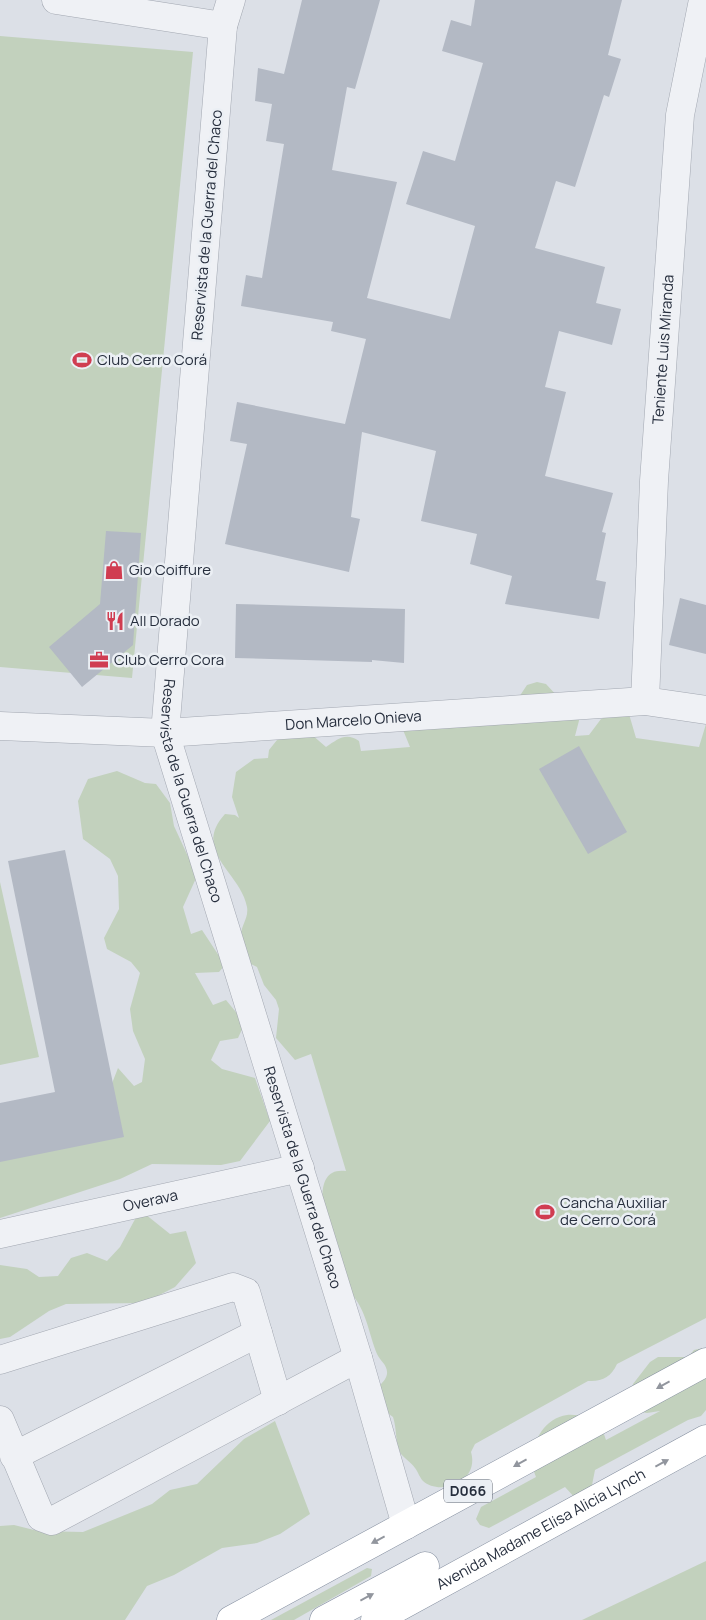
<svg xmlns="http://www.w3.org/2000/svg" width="706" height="1620" viewBox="0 0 706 1620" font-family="Manrope,sans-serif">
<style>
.green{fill:#c2d1bd}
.building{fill:#b3b9c4}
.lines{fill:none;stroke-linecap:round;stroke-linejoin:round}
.minor-casing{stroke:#a2a7b1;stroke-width:29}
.highway-casing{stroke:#838d9e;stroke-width:29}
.minor{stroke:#eff1f5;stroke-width:28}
.highway{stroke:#fff;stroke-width:28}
.oneway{fill:#92969e}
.labels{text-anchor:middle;stroke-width:5;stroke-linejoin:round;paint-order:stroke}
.shield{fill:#ebeff4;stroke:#616874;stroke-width:1}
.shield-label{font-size:14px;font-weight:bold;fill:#262e3d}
.street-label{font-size:15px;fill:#262e3d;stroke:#ebeff4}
.poi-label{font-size:15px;fill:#262e3d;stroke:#ebeff4;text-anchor:start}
</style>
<rect width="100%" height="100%" fill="#dce0e7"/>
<g class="green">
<path d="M 0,36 L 193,52 L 132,678 L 0,667 Z"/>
<path d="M 537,682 L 546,684 L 559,698 L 581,713 L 575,736 L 589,735 L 601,719 L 619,711 L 629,714 L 636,738 L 699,747 L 706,724 L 706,1318 L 617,1364 C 611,1377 602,1382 588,1381 L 475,1444 L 471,1452 C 480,1483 439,1496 423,1481 C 420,1478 418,1472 415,1468 C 412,1463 405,1459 401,1454 C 395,1445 397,1428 393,1417 L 378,1406 C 378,1400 377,1392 379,1387 C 382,1382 386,1380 387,1374 C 388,1365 380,1361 377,1354 C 368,1332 366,1305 346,1289 C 340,1269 296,1164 346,1171 L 311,1054 L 295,1060 L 276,1038 L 279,1009 L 276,1000 L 264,985 L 257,967 L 249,963 C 246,955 241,945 241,937 C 240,926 249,919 247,907 C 241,873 191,851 225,814 L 235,815 L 239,818 L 232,797 L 236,772 L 254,759 L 268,758 L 269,750 L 281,735 L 311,734 L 326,747 C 338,739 346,732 359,741 L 361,751 L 410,747 L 401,725 L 511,709 L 527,685 Z"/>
<path d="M 117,771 L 145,783 L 156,784 L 170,803 L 174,826 L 197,876 L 183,907 L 191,934 L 202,930 L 225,965 L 219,972 L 195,973 L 213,1005 L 226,1000 L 245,1023 L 238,1038 L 220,1041 L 211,1060 L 222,1069 L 255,1078 L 270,1121 L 240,1161 L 221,1165 L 152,1164 L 120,1179 L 0,1218 L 0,1139 L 102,1109 L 118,1068 L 134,1086 L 142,1082 L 145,1059 L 133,1031 L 130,1009 L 140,973 L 131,962 L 107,949 L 104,938 L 119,909 L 118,876 L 110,859 L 83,839 L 78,801 L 88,779 Z"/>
<path d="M 0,882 L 39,1057 L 0,1065 Z"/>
<path d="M 140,1210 L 170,1234 L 186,1231 L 196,1263 L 175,1287 L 144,1303 L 66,1304 L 49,1311 L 10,1337 L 0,1339 L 0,1265 L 27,1269 L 39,1277 L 58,1276 L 71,1258 L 87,1253 L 107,1261 L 120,1247 Z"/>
<path d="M 703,1348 L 706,1349 L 706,1410 L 701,1416 L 688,1420 L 595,1470 L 591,1490 L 576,1499 L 565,1487 L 489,1528 L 480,1525 L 476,1519 L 481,1507 L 536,1477 C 526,1454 539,1419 567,1415 C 578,1414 589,1418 599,1420 L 606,1440 L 660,1411 L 647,1413 L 637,1411 L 631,1394 L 633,1384 L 650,1362 L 658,1357 L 688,1357 L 694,1350 Z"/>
<path d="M 275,1421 L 310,1514 L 280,1534 L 257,1543 L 222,1548 L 174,1575 L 147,1586 L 125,1620 L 0,1620 L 0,1526 L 14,1525 L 38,1531 L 83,1532 L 152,1504 L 170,1490 L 197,1484 L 244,1439 Z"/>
<path d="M 706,1561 L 706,1620 L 582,1620 Z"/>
<path d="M 367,1568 L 372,1569 L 371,1576 L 294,1620 L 271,1620 Z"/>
</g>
<g class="building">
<path d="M 302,0 L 380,0 L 355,89 L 347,87 L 332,170 L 397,182 L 367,298 L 450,319 L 475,226 L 406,204 L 423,151 L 455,161 L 483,63 L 442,51 L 451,20 L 471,26 L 475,0 L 622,0 L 608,55 L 621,59 L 609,97 L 604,95 L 575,187 L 556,181 L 535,248 L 605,267 L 596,303 L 621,309 L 612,345 L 559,331 L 545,387 L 566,392 L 545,476 L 613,493 L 602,532 L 606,533 L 596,580 L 606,582 L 599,619 L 505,604 L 512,576 L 470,564 L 477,534 L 421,521 L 436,451 L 362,432 L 351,517 L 360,519 L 349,572 L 225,544 L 247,444 L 230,441 L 237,402 L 345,424 L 366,339 L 331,331 L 333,322 L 241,306 L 246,275 L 262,278 L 284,144 L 266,141 L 272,104 L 255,101 L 258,68 L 284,74 Z"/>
<path d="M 106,531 L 141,533 L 133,645 L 82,687 L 49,647 L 100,604 Z"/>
<path d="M 680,598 L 706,605 L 706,654 L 669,645 Z"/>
<path d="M 236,604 L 405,609 L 404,663 L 372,660 L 372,662 L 235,658 Z"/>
<path d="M 579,746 L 627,832 L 588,854 L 539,769 Z"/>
<path d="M 65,850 L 124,1137 L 0,1162 L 0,1103 L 55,1092 L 8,861 Z"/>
</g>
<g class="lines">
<g class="minor-casing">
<g id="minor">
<path d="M 56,0 L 223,26"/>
<path id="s1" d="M 231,0 L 223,26 L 165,733 L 358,1358 L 406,1525"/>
<path id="s2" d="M 645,701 L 654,481 L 680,115 L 703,0"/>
<path id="s3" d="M 0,726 L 165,733 L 645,701 L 706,710"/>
<path id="s4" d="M 0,1234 L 300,1168"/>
<path d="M 0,1360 L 233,1287 L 246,1292 L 278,1401"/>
<path d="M 0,1420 L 41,1517 L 52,1521 L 358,1358"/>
<path d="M 14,1456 L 258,1333"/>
</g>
</g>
<g class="highway-casing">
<g id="highway">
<path d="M 231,1620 L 706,1362"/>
<path d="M 324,1620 L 425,1566"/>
<path id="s5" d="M 375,1620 L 706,1439"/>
</g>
</g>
<use href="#minor" class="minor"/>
<use href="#highway" class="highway"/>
</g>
<defs><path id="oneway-solid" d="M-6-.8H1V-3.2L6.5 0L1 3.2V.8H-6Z" transform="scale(1.25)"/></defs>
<g class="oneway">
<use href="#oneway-solid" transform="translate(663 1385) rotate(151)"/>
<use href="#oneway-solid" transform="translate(520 1463) rotate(151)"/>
<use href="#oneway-solid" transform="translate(662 1463) rotate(-28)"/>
<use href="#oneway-solid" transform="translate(378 1540) rotate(152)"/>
<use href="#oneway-solid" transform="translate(367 1597) rotate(-28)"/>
</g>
<defs>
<g id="stadium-bare" transform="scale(1.5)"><path d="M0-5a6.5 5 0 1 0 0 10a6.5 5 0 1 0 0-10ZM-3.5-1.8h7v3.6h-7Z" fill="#d03d51" stroke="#ebeff4" stroke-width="2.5" paint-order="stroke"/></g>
<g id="shop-bare" transform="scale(1.5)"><path d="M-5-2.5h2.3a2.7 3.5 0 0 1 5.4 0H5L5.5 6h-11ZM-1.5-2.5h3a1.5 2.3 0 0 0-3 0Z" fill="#d03d51" stroke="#ebeff4" stroke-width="2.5" paint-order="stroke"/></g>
<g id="restaurant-bare" transform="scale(1.5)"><path d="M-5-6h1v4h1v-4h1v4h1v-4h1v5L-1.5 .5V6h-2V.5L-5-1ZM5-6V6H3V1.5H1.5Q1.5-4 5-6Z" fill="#d03d51" stroke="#ebeff4" stroke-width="2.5" paint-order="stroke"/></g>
<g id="office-bare" transform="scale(1.5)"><path d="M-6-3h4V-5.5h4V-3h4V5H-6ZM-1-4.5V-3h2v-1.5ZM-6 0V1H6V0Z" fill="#d03d51" stroke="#ebeff4" stroke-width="2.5" paint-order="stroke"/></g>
</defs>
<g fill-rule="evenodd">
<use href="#stadium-bare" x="82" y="360"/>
<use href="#shop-bare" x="114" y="570"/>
<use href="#restaurant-bare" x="115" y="621"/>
<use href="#office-bare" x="99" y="660"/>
<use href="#stadium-bare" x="545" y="1212"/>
</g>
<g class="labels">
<rect class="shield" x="444" y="1479.5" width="48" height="23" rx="4"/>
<g class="shield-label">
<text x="468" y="1496">D066</text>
</g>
<g class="street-label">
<text transform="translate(207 225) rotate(-85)" y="5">Reservista de la Guerra del Chaco</text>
<text dy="5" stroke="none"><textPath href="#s2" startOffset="352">Teniente Luis Miranda</textPath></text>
<text dy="5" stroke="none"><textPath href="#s3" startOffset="354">Don Marcelo Onieva</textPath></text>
<text dy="5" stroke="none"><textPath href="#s1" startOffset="798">Reservista de la Guerra del Chaco</textPath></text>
<text dy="5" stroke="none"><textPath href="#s1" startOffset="1202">Reservista de la Guerra del Chaco</textPath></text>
<text dy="5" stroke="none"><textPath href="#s4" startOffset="154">Overava</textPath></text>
<text dy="5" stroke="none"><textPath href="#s5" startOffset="189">Avenida Madame Elisa Alicia Lynch</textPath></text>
</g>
<g class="poi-label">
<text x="97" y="365">Club Cerro Corá</text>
<text x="129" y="575">Gio Coiffure</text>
<text x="130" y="626">All Dorado</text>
<text x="114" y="665">Club Cerro Cora</text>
<text x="560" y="1208">Cancha Auxiliar<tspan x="560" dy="17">de Cerro Corá</tspan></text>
</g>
</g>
</svg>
